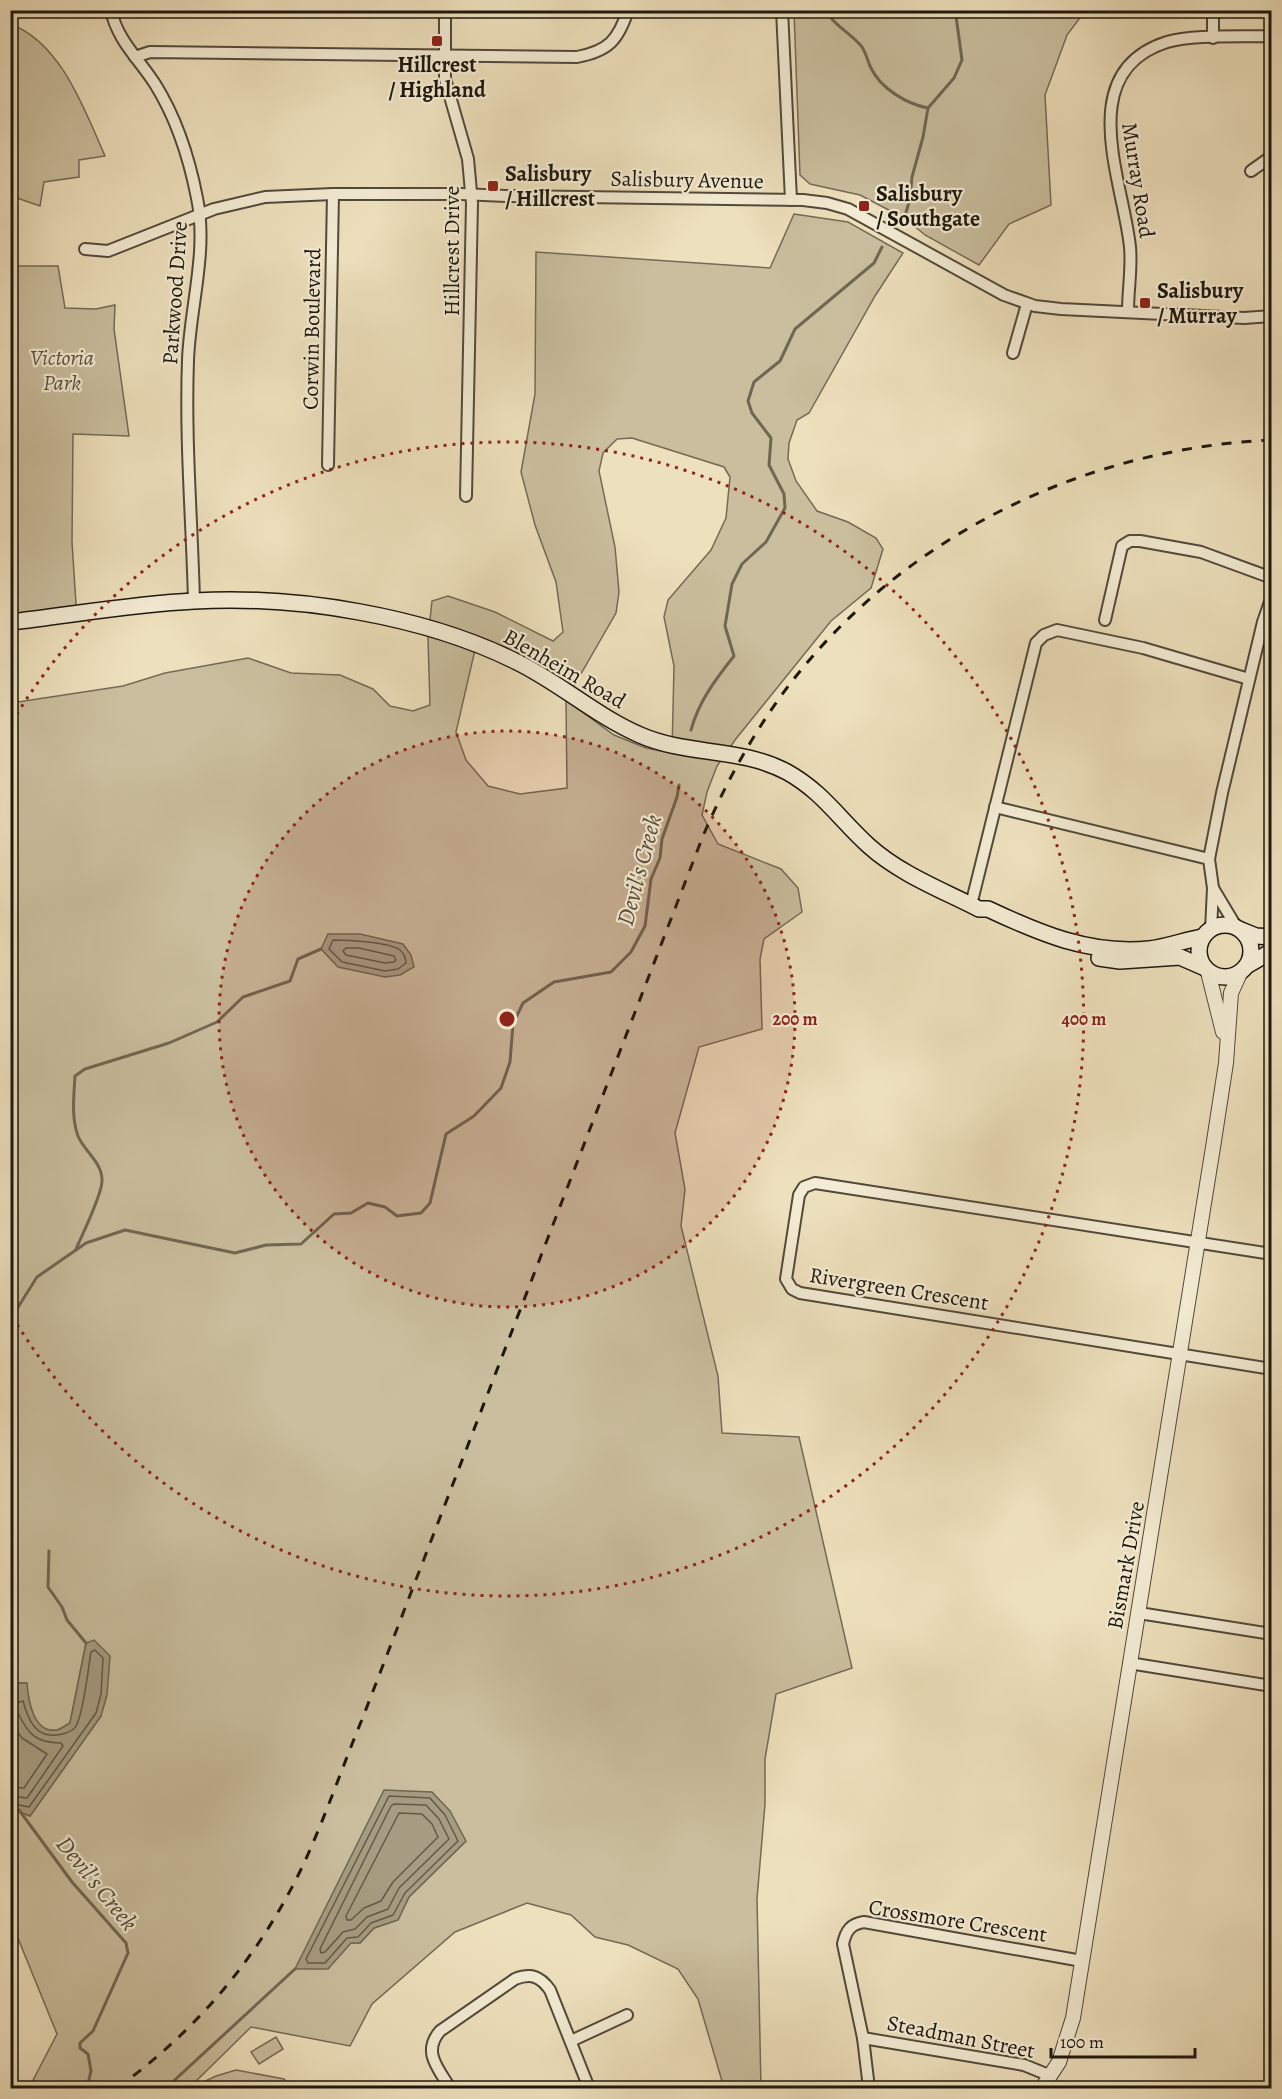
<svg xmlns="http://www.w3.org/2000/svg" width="1282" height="2099" viewBox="0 0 1282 2099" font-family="Alegreya,serif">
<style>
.green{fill:#cabe9e;stroke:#746a56;stroke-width:1.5;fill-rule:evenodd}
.water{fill:#a79c81;stroke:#706753;stroke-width:1.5}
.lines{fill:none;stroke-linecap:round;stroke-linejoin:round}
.shore{stroke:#625a48;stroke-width:1.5}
.stream{stroke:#706753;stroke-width:3}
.minor-casing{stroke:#52493a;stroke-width:14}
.tertiary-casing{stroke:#52493a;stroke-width:16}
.secondary-casing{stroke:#1e170e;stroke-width:18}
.minor{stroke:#f3ebd3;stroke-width:10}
.tertiary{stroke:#f3ebd3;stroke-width:14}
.secondary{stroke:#f3ebd3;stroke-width:15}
.rail{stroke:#1e170e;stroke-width:3;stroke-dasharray:10 10;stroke-linecap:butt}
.ring{fill:none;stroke:#8f2418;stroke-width:3;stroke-dasharray:3 6}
.poi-dot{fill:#8f2418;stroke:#f3ebd3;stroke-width:2}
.labels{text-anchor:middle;stroke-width:4.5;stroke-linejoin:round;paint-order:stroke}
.poi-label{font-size:22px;font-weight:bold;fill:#1e170e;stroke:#f3ebd3;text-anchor:start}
.street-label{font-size:22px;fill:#1e170e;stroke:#f3ebd3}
.park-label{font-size:22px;font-style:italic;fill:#5a5140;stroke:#f3ebd3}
.water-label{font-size:24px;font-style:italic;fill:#554c3c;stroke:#f3ebd3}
.centre{fill:#8f2418;stroke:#f3ebd3;stroke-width:3}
.ring-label{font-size:18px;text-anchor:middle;font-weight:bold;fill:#8f2418;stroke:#f3ebd3;stroke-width:4.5;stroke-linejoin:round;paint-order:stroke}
</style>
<rect width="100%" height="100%" fill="#ede0bc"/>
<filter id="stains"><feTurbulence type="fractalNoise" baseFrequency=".00333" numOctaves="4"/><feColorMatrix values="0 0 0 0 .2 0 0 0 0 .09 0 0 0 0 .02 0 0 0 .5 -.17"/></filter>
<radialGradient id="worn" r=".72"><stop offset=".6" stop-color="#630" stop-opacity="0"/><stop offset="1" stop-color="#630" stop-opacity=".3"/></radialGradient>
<g class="green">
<path d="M 794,11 L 1085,11 L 1067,35 L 1045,95 L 1051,205 L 1009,224 L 979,265 L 925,235 L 906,219 L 860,195 L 810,184 L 800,175 Z"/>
<path d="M 10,24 C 61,42 85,111 105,156 L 79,160 L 79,177 L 44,182 L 40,206 L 11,196 Z"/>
<path d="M 794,214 L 848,222 L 903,253 L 875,296 L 809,413 L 797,420 L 789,443 L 788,459 L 796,481 L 817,511 L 848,522 L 876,538 L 883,549 L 871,588 L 831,621 L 735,740 L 717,766 L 707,792 L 702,815 L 718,844 L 781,869 L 798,888 L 802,912 L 764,939 L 760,959 L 762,1029 L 699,1047 L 675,1133 L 685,1189 L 681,1226 L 718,1376 L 722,1433 L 799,1437 L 852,1668 L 776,1694 L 765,1759 L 765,1804 L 757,1899 L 761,2088 L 724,2088 L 698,1999 L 678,1969 L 628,1945 L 595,1937 L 571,1915 L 527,1903 L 455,1932 L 372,2004 L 350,2046 L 251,2027 L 189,2088 L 29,2088 L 57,2034 L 11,1921 L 11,1808 L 30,1816 L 101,1716 L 86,1643 L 70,1723 C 67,1725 61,1729 57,1730 C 32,1735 29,1699 26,1683 L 15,1683 L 11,1709 L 11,698 L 18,702 L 123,686 L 165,673 L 248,658 L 291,673 L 340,675 L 373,689 L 390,706 L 413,711 L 430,705 L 428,638 L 432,601 L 448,596 L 495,612 L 553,641 L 563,632 L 556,582 L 535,525 L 521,472 L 535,394 L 536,252 L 770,268 ZM 632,438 L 724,467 L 730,477 L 726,518 L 711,550 L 668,600 L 664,617 L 674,666 L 672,753 L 646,748 L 614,735 L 566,700 L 567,788 L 520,794 L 488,786 L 466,760 L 456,732 L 477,641 L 571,691 L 616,613 L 619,592 L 615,547 L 599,471 L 603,453 L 617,439 ZM 466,1841 L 409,1897 L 398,1920 L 374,1928 L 360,1943 L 351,1943 Z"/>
<path d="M 10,266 L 58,266 L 65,308 L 96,309 L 115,305 L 114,329 L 129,436 L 73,434 L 72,542 L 77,619 L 10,628 Z"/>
<path d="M 276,2037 L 283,2049 L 259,2064 L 251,2052 Z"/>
<path d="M 236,2070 L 284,2079 L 293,2088 L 191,2088 L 216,2076 Z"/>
</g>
<g class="water">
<path d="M 328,934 L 360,934 L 403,944 L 411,955 L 414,967 L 400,975 L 385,977 L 338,967 L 321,949 Z"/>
<path d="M 94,1640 L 110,1656 L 107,1695 L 101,1716 L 30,1816 L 11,1808 L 10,1709 L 15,1683 L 27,1683 C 28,1699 33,1734 57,1730 C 61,1729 66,1725 70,1723 L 86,1643 Z"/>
<path d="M 384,1790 L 432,1792 L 450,1811 L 466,1841 L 409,1897 L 398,1920 L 374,1928 L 360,1943 L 351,1943 L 328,1969 L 295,1969 Z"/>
</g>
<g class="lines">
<g class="shore">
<path d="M 333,940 C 347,940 390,942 400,950 C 404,953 406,959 406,963 L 398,969 L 385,971 L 342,962 L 329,949 Z"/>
<path d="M 346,948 L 359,948 L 394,956 L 396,960 L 394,962 L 385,963 L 346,955 L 343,951 Z"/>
<path d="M 10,1705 L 23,1701 C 27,1715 33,1734 50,1735 C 58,1736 72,1733 76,1726 C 84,1712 88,1669 91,1652 L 95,1650 L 103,1658 L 101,1694 L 96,1713 L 29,1807 L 10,1803"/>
<path d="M 10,1712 L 18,1713 C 28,1734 36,1743 61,1743 L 63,1746 L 27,1798 L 10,1796"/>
<path d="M 10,1722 L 22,1738 L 47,1754 L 24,1788 L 10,1787"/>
<path d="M 389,1796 L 430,1798 L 445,1815 L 458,1841 L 405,1893 L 393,1915 L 371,1923 L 358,1937 L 347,1938 L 325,1963 L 308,1963 L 306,1959 Z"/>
<path d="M 394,1804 L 426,1805 L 439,1819 L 449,1839 L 399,1888 L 388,1909 L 367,1917 L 355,1929 L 343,1932 L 325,1952 L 321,1953 L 320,1949 L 391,1806 Z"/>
<path d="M 399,1813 L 422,1814 L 432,1824 L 438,1837 L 393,1882 L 381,1901 L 364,1908 L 351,1920 L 347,1920 L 346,1916 Z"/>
</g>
<g class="stream">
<path d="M 825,10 C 834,26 851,33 862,47 C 866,53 868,62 871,68 C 881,89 907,104 928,108"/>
<path d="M 904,219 L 910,199 L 912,177 L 923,137 L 928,108 L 954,78 L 962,60 L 956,16 L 959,10"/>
<path d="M 691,730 C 699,701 715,680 734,656 L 725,626 L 732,584 L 742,564 L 766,542 L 785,508 L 784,494 L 769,465 L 771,438 L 752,413 L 748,401 L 754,382 L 780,361 L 795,329 L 874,263 L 882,247"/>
<path d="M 76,1249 C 82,1235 103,1193 102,1180 C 102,1162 84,1151 78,1136 C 71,1117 74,1095 75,1076 L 85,1069 L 169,1043 L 217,1022 L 243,997 L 290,981 L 298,959 L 321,949"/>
<path d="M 10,1320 L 37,1277 L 86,1243 L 125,1230 L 235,1253 L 266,1245 L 301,1244 L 334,1214 L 351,1213 L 368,1203 L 385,1207 L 397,1216 L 421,1213 L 430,1203 L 446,1134 L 474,1116 L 501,1088 L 510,1062 L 513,1024 L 523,1003 L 554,982 L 611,972 L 631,952 L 645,926 L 651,879 L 660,858 L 662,839 L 677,797 L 679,785"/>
<path d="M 49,1551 L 48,1587 L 62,1607 L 67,1620 L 86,1643"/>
<path d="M 19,1810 L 72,1882 L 126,1943 L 128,1953 L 93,2031 L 80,2043 L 80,2048 L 88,2054 L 91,2071 L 87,2088"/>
<path d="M 166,2088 L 295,1969"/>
</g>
<g class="minor-casing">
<g id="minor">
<path d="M 111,10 C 117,40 139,59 155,84 C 177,119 189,157 197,198 C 208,251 190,307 188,360 C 185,440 192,521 194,601"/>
<path d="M 445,10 L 445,79 L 468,159 L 472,203 L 466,496"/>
<path d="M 782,10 L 791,200"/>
<path d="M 1213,10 L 1213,38"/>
<path d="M 135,57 L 150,52 L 577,57 C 608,51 618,41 628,10"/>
<path d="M 1251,171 L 1272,156"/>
<path d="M 85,249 L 108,251 L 214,209 L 265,197 L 333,194 L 461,194 L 506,196 L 803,200 L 827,203 L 848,209 L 1004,295 L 1035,306 L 1061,309 L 1244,318 L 1272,316"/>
<path d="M 1128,311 C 1128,290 1132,268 1130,247 C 1123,180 1073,72 1167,42 C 1192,34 1243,37 1272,36"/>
<path d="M 1013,353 L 1027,304"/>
<path d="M 328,465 L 333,194"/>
<path d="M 1105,620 L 1122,546 L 1130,541 L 1140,541 L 1201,552 L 1272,578"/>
<path d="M 995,807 L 1209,859 L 1213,888 L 1211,930"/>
<path d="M 1209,859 L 1222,793 L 1263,622 L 1272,596"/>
<path d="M 1213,888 L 1237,928"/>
<path d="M 971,905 L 1036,643 L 1044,635 L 1057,630 L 1143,648 L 1249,679"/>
<path d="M 1272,1254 L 815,1183 L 804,1187 L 799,1195 L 786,1279 L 792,1289 L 800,1293 L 1272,1369"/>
<path d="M 1139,1613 L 1272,1634"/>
<path d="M 1129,1663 L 1272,1686"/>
<path d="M 863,2038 L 1024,2065 L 1051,2076"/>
<path d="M 571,2041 L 627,2015"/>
<path d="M 450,2088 C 438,2068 422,2052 440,2031 L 515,1979 C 531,1973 540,1976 550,1990 L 589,2088"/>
<path d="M 869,2088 L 863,2038 L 843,1944 C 846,1930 851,1924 864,1922 L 1082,1961"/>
</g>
</g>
<g class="tertiary-casing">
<g id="tertiary">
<path d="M 1208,972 L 1223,1032"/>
<path d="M 1042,2088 L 1059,2062 L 1073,2018 L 1214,1141 L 1226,1063 L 1231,993 L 1241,971"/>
</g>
</g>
<g class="secondary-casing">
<g id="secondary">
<path d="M 10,622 C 71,615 133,604 194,601 C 297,595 425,616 517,662 C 560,683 596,716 640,735 C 688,756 740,747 787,772 C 823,792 840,820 869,846 C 900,874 942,890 979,909 L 988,909 C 1039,933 1090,955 1149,949 C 1167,947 1185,940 1203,937"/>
<circle cx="1225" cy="951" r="26"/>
<path d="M 1241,930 L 1256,936 L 1272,937"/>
<path d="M 1099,958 L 1120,961 L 1180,957 L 1203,967"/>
<path d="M 1248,965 L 1272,951"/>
</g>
</g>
<use href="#minor" class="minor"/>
<use href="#tertiary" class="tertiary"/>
<use href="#secondary" class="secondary"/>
<path class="rail" d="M 117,2088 C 199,2029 262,1953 305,1861 C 326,1815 343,1765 363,1717 L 703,836 C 718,801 735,767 755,735 C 864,556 1064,449 1272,440"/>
</g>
<circle cx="507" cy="1019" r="288" fill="#8f2418" fill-opacity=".12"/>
<g class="ring">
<circle cx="507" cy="1019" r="288"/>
<path d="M12 722A577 577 0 1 1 12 1316"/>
</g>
<g class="poi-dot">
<rect x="431" y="35" width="12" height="12" rx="3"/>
<rect x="487" y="180" width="12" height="12" rx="3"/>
<rect x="858" y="200" width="12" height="12" rx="3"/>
<rect x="1139" y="297" width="12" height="12" rx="3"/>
</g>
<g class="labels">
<g class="poi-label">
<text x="437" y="72" text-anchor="middle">Hillcrest<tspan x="437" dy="25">/ Highland</tspan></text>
<text x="505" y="181">Salisbury<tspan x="505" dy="25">/ Hillcrest</tspan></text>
<text x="876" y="201">Salisbury<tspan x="876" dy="25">/ Southgate</tspan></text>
<text x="1157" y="298">Salisbury<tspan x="1157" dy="25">/ Murray</tspan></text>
</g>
<g class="street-label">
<text transform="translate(687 179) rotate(1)" y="8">Salisbury Avenue</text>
<text transform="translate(1139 180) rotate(81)" y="8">Murray Road</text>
<text transform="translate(451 251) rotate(-90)" y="8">Hillcrest Drive</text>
<text transform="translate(174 293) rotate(-86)" y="8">Parkwood Drive</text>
<text transform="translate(311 329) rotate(-89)" y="8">Corwin Boulevard</text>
<text transform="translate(565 668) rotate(30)" y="8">Blenheim Road</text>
<text transform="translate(899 1288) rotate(9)" y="8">Rivergreen Crescent</text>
<text transform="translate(1125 1565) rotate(-80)" y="8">Bismark Drive</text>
<text transform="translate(958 1920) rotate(9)" y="8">Crossmore Crescent</text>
<text transform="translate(961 2036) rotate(11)" y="8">Steadman Street</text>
</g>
<g class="park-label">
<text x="62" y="365">Victoria<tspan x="62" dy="25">Park</tspan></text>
</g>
<g class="water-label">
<text transform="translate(639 870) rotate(-75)" y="8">Devil's Creek</text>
<text transform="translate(97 1883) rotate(51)" y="8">Devil's Creek</text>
</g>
</g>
<circle cx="507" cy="1019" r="9" class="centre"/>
<g class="ring-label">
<text x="795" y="1025">200 m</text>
<text x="1084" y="1025">400 m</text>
</g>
<rect width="1282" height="2099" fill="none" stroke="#ede0bc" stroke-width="36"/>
<rect x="12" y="12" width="1258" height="2075" fill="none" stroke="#1e170e" stroke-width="3"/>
<rect x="18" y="18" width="1246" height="2063" fill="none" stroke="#1e170e" stroke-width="1.5"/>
<path d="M1051 2048v9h144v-9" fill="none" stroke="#1e170e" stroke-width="3"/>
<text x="1060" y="2048" font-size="18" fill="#1e170e" stroke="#f3ebd3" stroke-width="4.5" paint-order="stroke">100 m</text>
<rect width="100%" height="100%" filter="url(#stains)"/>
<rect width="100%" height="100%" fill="url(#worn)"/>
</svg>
